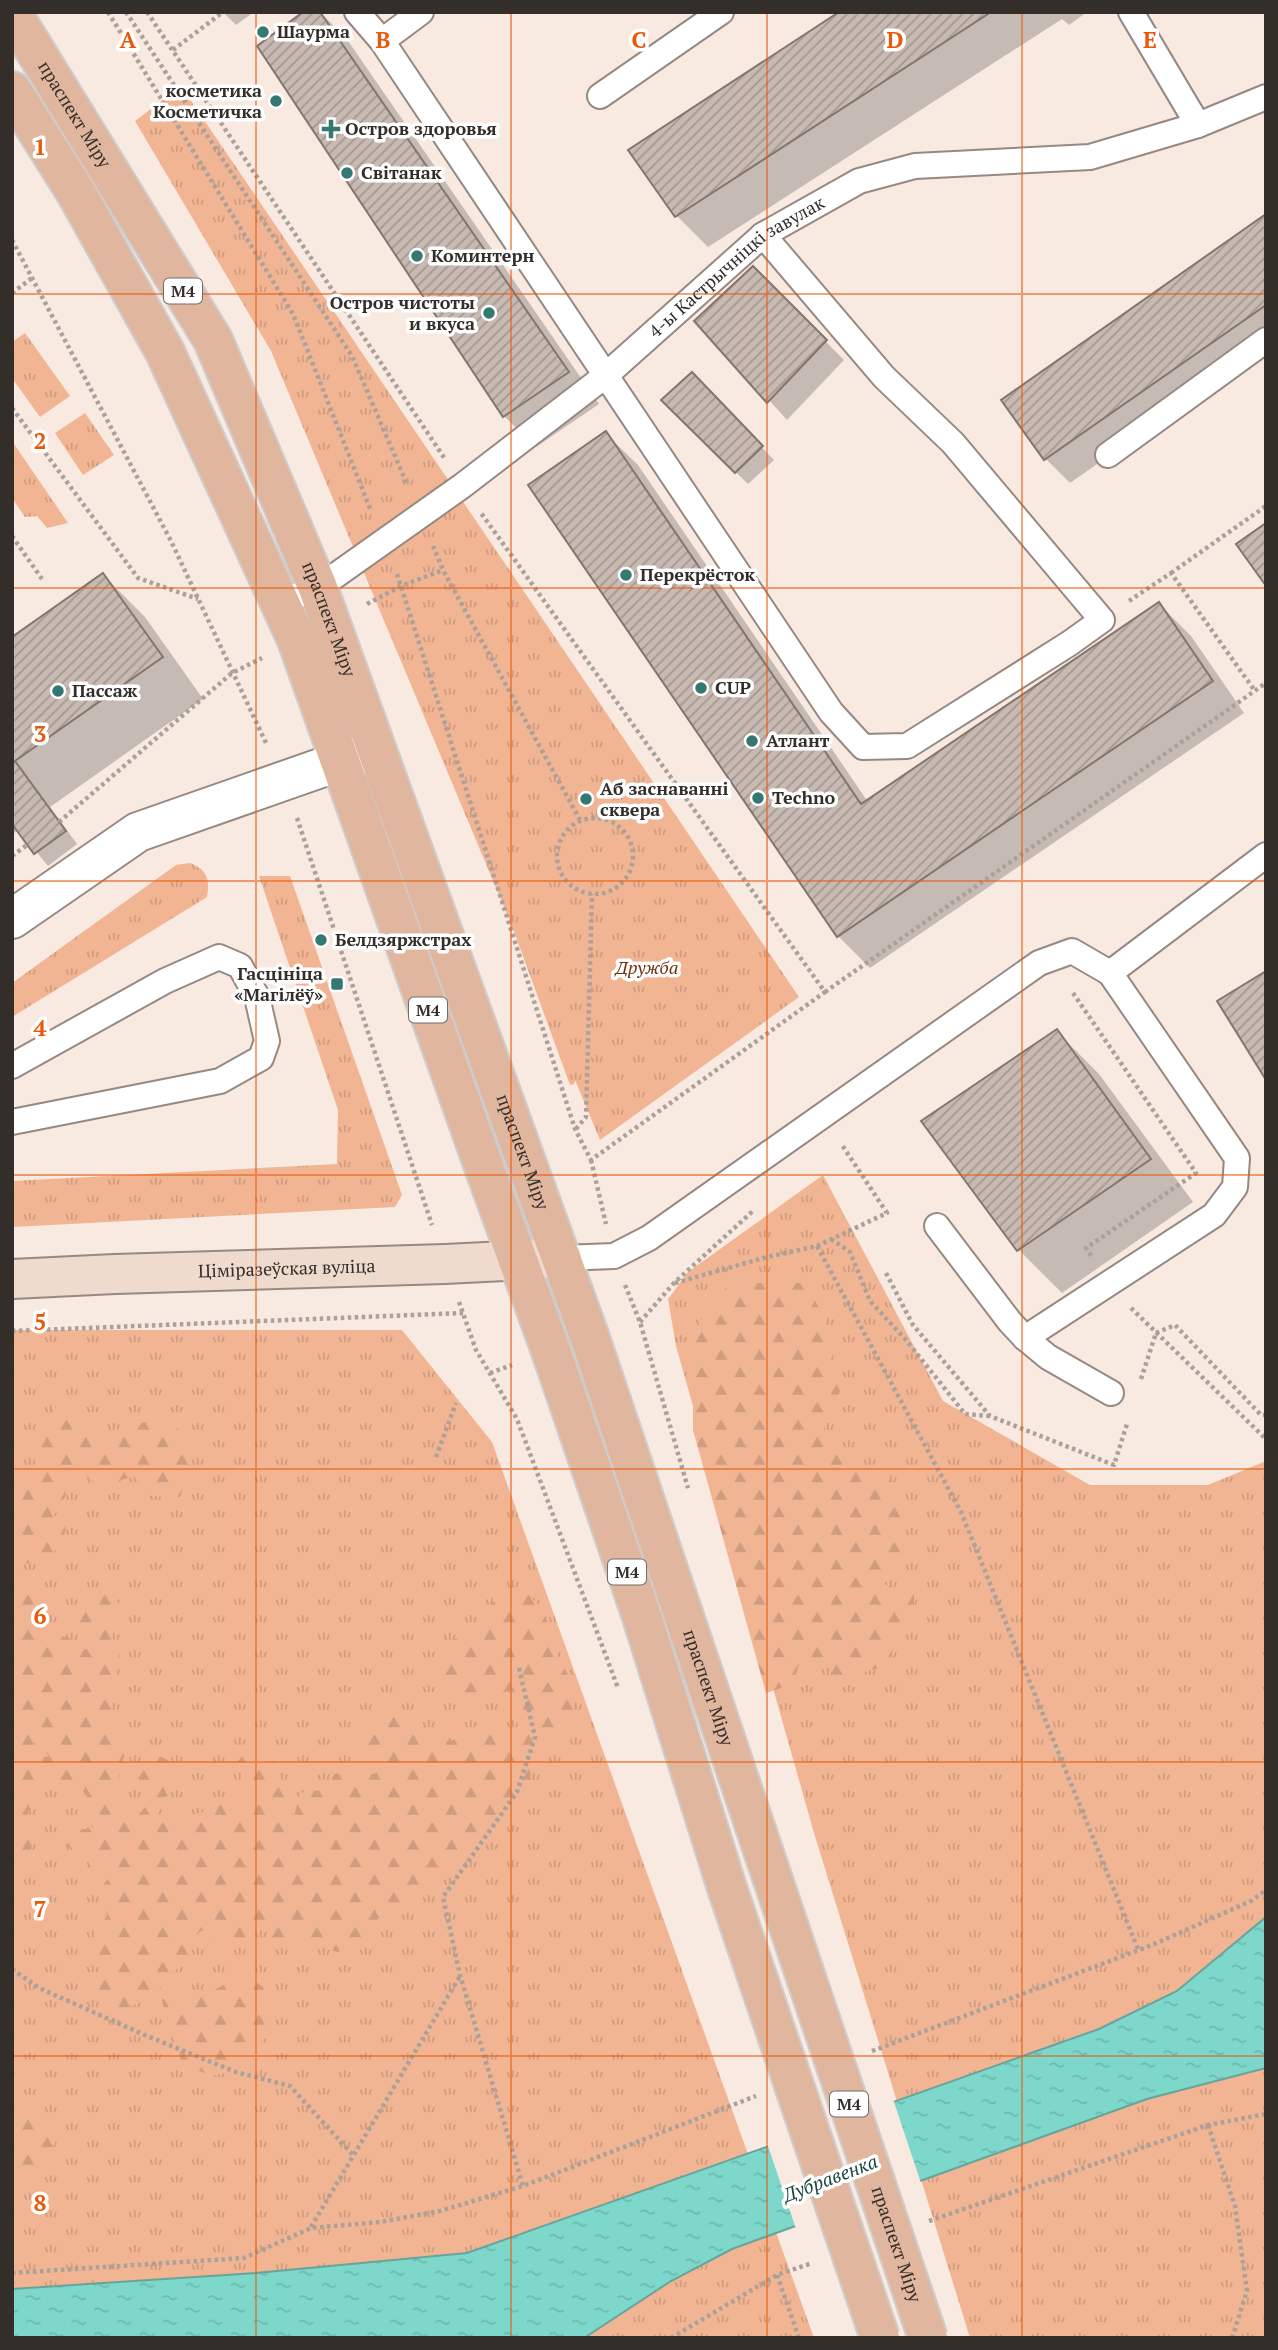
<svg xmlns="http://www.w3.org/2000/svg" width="1278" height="2350" viewBox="0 0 1278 2350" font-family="'PT Serif',serif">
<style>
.grass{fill:url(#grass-tufts)}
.forest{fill:url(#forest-firs)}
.water{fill:url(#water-ripples);stroke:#67a49b;stroke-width:2}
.pier{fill:#f8e9e1}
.shadow{fill:#0003}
.building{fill:url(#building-hatch);stroke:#83766f;stroke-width:2}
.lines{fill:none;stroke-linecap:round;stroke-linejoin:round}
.lane-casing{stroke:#968982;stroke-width:28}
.street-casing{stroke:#968982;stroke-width:42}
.secondary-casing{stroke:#968982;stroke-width:42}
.primary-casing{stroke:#cecdcc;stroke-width:42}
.path{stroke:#aca19a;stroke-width:4.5;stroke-dasharray:3.5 3.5;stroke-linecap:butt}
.lane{stroke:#fff;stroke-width:24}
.street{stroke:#fff;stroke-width:38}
.secondary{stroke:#efdace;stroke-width:38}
.primary{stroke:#e0b69e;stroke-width:38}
.primary-bridge-casing{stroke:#cecdcc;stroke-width:42;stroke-linecap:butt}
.primary-bridge{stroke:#e0b69e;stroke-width:38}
.grid{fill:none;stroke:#e8590c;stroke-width:2;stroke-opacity:0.55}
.poi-dot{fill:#337971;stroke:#fff;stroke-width:2.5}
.labels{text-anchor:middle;stroke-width:7;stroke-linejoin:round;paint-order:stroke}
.shield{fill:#fff;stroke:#716d6b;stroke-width:2}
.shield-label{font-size:16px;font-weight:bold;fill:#342e2b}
.poi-label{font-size:18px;font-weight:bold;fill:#342e2b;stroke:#fff;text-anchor:start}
.street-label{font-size:18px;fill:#342e2b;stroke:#fff}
.park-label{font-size:18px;font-style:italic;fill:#6e340c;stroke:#fff}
.water-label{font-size:19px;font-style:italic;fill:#1c4641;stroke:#fff}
.grid-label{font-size:23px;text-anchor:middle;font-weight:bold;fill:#e8590c;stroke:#fff;stroke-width:7;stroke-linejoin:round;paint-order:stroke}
</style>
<defs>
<pattern id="grass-tufts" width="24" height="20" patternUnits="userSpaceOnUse" patternTransform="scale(1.75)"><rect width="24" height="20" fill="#f2b593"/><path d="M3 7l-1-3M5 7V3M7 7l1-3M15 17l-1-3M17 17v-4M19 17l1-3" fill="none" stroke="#d09c7f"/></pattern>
<pattern id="forest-firs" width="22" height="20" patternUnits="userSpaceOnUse" patternTransform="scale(1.75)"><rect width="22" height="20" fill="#f2b593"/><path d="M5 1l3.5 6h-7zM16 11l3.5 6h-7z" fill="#d09c7f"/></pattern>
<pattern id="water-ripples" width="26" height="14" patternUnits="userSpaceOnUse" patternTransform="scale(1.75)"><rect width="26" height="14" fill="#7dd7cb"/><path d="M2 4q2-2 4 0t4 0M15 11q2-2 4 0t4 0" fill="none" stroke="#6db9ae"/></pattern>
<pattern id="building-hatch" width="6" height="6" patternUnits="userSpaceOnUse" patternTransform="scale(1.75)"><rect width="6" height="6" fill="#c8bab2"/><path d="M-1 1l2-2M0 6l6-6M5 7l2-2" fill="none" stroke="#a39891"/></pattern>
</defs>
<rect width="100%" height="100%" fill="#f8e9e1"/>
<g class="grass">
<path d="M 181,86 L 799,997 L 600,1140 L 575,1080 L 574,1084 L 570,1085 L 512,926 L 271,351 L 135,121 Z"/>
<path d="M 25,333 L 70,396 L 40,417 L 12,378 L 12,342 Z"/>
<path d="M 85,413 L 114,455 L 83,475 L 55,433 Z"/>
<path d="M 12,441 L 68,523 L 47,528 L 37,516 L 25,517 L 12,498 Z"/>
<path d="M 190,863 C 207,870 210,879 207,897 L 12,1017 L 12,983 L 176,865 Z"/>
<path d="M 259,876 L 290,876 L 402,1195 L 395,1207 L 12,1227 L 12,1181 L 337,1164 L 338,1110 Z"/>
<path d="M 823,1175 L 943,1401 L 1090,1485 L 1208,1485 L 1266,1461 L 1266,2338 L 970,2338 L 814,1833 L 676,1346 L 668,1299 L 688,1272 Z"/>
<path d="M 12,1330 L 402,1330 L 492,1442 L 814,2338 L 12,2338 Z"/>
</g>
<g class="forest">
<path d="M 734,1283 L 807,1283 L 826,1324 L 840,1391 L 821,1436 L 849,1460 L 889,1475 L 908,1519 L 902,1558 L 881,1568 L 885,1585 L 914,1592 L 914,1615 L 895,1641 L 889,1665 L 836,1680 L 825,1660 L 800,1661 L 793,1684 L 766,1693 L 693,1430 L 693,1335 L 714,1296 Z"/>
<path d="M 64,1403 L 90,1422 L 95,1435 L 153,1420 L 174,1425 L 193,1443 L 190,1469 L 180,1497 L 151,1496 L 134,1476 L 121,1480 L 115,1491 L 97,1489 L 84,1465 L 68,1470 L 65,1497 L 54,1515 L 66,1525 L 63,1544 L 47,1557 L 22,1565 L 23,1576 L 37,1604 L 38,1626 L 72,1640 L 77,1652 L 92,1647 L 77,1621 L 95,1592 L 113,1593 L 122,1610 L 110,1641 L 120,1654 L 113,1702 L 102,1720 L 123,1738 L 124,1756 L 114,1794 L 137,1817 L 149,1802 L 138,1777 L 157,1755 L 177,1764 L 170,1795 L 157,1800 L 159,1824 L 204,1812 L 221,1796 L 230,1806 L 242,1805 L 250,1792 L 242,1782 L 243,1770 L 238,1761 L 249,1749 C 296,1758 271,1792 294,1816 L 300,1793 L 328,1789 L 334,1774 L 352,1771 L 375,1774 L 378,1767 L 362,1754 L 356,1734 C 400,1701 394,1723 435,1737 C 454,1744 475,1737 494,1732 L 510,1741 L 518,1726 L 512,1689 L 474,1707 L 458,1705 L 438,1681 L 452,1641 L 475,1627 L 481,1614 L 510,1586 L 526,1592 L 544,1611 L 558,1656 L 573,1684 L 575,1718 L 554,1737 L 544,1738 L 532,1762 L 530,1779 L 508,1817 L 497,1828 L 431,1874 L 405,1911 L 383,1912 C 369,1933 360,1940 338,1952 L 283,1937 L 273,1942 L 268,1923 L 254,1928 L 247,1943 L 233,1950 L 204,1929 L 191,1939 L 188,1961 L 166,1977 L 156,1996 L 122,2010 L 112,2009 L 95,1989 L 100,1961 L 92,1941 L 107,1915 L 100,1889 L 114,1871 L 102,1875 L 91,1867 L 91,1849 L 78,1857 L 67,1845 L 75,1829 L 92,1829 L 97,1811 L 74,1779 L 56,1783 L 46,1780 L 34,1781 L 27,1818 L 34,1834 L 31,1850 L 12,1863 L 12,1790 L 28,1753 L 49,1757 L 39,1740 L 18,1754 L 12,1753 L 12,1473 L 35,1467 C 35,1435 32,1419 64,1403 Z"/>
<path d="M 245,1974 L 263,1987 L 277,2031 L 260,2042 L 251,2065 L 213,2076 L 182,2065 L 175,2037 L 165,2018 L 162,1999 L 178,1994 L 185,2005 Z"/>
<path d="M 12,2107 L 51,2121 L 55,2144 L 33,2171 L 12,2183 Z"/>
</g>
<path class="water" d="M 1266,1917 L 1266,2068 L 1147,2099 L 732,2249 L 671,2281 L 584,2338 L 12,2338 L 12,2289 L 256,2273 L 467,2253 L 1099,2029 L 1177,1991 Z"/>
<path class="pier" d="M 893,2099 L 921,2183 L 796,2229 L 767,2143 Z"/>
<g class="shadow">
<path d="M 223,12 L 254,12 L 236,25 Z"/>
<path d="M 320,12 L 346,38 L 599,404 L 536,447 L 504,416 Z"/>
<path d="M 842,12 L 1087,12 L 1069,25 L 1062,19 L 708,247 L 676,215 Z"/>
<path d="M 1266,217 L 1266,346 L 1070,483 L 1046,459 L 1004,400 Z"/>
<path d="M 753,268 L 844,360 L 787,420 L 697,321 Z"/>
<path d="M 692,374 L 774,460 L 748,484 L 664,400 Z"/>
<path d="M 606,434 L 638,465 L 868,802 L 1159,604 L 1191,636 L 1244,713 L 870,968 L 838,936 Z"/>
<path d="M 103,575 L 145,617 L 203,699 L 50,807 L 77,844 L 48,866 L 19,830 L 12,834 L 12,639 Z"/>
<path d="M 1056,1031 L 1099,1074 L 1193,1202 L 1062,1293 L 1019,1250 L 923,1121 Z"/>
</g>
<g class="building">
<path d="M 303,12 L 320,12 L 569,372 L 503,417 L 257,46 Z"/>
<path d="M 839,12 L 991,12 L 675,217 L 628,150 Z"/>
<path d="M 1266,214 L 1266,305 L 1044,460 L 1001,400 Z"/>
<path d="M 753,266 L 827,340 L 767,403 L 694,321 Z"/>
<path d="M 692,372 L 763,446 L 735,473 L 661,400 Z"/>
<path d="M 606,431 L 861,804 L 1159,602 L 1213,681 L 837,937 L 528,485 Z"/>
<path d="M 1266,523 L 1266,586 L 1236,544 Z"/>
<path d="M 103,573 L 163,657 L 12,763 L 12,637 Z"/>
<path d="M 15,761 L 66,831 L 34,854 L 12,824 L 12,763 Z"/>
<path d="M 1266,971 L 1266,1080 L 1217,1001 Z"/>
<path d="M 1057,1029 L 1151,1159 L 1017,1251 L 921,1121 Z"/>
</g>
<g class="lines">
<g class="lane-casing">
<g id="lane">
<path d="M 357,12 L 382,41 L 831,712 L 863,747 L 907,746 L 1070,643 L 1102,620 L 953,443 L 884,377 L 763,235"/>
<path d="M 1131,12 L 1198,125"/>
<path d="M 382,41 L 421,12"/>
<path d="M 600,96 L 721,12"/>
<path d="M 1108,455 L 1266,340"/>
<path id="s1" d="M 279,602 L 318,588 L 462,486 L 605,376 L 763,235 L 859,181 L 915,166 L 1090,157 L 1198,125 L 1266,97"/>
<path d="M 1110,973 L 1266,855"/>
<path d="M 12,1066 L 165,981 L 219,957 L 240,966 L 257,997 L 267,1041 L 261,1058 L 220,1081 L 12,1122"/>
<path d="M 562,1258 L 614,1256 L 649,1238 L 1039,963 L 1072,951 L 1110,973 L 1237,1158 L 1235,1187 L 1214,1215 L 1025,1338 L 1010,1322 L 937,1226"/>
<path d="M 1025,1338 L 1048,1357 L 1111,1393"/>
</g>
</g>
<g class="street-casing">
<path id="street" d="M 12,919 L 138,832 L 372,750"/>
</g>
<g class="secondary-casing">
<g id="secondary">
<path id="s2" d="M 12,1279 L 115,1274 L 445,1264 L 562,1258"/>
</g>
</g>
<g class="primary-casing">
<g id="primary">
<path id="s3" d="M 12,13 L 213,340 L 318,588 L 590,1338 L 770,1871"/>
<path d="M 12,91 L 75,191 L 165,352 L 297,640 L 484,1167 L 551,1351 L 642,1617 L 727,1888"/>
</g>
</g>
<g class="path">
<path d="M 108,12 L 293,314 L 371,511"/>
<path d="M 126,12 L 352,356 L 407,484"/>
<path d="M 147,12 L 445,459"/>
<path d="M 173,50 L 223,12"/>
<path d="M 12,240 L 171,541 L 267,745"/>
<path d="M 12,293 L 32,278"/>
<path d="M 12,408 L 138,578 L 198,599"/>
<path d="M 12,536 L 42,579"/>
<path d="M 433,546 L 443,570 L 580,820"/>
<path d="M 1171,573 L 1266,506"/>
<path d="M 397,574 L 575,1129 L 591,1160 L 825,992 L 481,513"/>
<path d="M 1129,601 L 1171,573 L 1255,691"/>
<path d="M 367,604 L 401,586 L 443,570"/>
<circle cx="595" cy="856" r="38"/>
<path d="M 297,818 L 432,1225"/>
<path d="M 59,822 L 232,673 L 262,658"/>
<path d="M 12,856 L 27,845"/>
<path d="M 825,992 L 1266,683"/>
<path d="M 1073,993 L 1196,1173 L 1086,1248 L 1092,1257"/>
<path d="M 576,1129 L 586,1117 L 592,894"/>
<path d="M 591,1160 L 606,1224"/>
<path d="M 831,1239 L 850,1252 L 870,1301 L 906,1340 L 965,1414 L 989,1416"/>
<path d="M 817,1246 L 887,1213 L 842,1145"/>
<path d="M 886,1273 L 913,1325 L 990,1416 L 1114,1465 L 1127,1424"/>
<path d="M 675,1283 L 767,1257 L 817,1246 L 961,1512 L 1138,1949"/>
<path d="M 625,1285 L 640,1322 L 688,1488"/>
<path d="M 459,1302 L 476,1350 L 517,1419 L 618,1688"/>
<path d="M 1131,1308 L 1266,1439"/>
<path d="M 640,1322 L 674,1283 L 754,1210"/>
<path d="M 12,1331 L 463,1313"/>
<path d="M 1156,1333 L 1175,1325 L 1261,1415 L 1266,1415"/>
<path d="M 490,1373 L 512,1365"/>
<path d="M 1141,1379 L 1156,1333"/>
<path d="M 436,1457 L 456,1403"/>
<path d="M 519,1668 L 535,1737 L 517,1792 L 443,1897 L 460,1975 L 523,2186"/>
<path d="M 12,1969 L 39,1988 L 147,2036 L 236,2072 L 290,2086 L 353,2155"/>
<path d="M 872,2051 L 1152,1945 L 1251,1901 L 1266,1890"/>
<path d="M 1208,2125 L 1235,2206 L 1247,2291 L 1232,2338"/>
<path d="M 929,2221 L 1208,2125 L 1266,2114"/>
<path d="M 311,2227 L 460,1976"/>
<path d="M 12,2273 L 244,2258 L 311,2228 L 380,2222 L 440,2211 L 523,2186 L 756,2096"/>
<path d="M 777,2275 L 799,2338"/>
<path d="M 671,2338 L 777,2275 L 812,2263"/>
</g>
<use href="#lane" class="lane"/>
<use href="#street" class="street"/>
<use href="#secondary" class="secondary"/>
<use href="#primary" class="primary"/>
<g class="primary-bridge-casing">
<g id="primary-bridge">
<path id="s4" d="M 770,1871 L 928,2338"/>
<path d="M 727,1888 L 880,2338"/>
</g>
</g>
<use href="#primary-bridge" class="primary-bridge"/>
</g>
<path class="grid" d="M 256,12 L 256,2338M 511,12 L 511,2338M 767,12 L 767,2338M 1022,12 L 1022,2338M 12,294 L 1266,294M 12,588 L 1266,588M 12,881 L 1266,881M 12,1175 L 1266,1175M 12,1469 L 1266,1469M 12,1762 L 1266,1762M 12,2056 L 1266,2056"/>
<g class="poi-dot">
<circle cx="263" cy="32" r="7"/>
<circle cx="276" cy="101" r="7"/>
<path d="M327.5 118.5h7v7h7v7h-7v7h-7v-7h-7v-7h7z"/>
<circle cx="347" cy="173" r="7"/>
<circle cx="417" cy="256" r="7"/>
<circle cx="489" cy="313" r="7"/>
<circle cx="626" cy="575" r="7"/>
<circle cx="701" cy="688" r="7"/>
<circle cx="58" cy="691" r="7"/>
<circle cx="752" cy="741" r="7"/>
<circle cx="758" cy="798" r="7"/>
<circle cx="586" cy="799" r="7"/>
<circle cx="321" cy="940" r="7"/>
<rect x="330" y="977" width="14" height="14" rx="3.5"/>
</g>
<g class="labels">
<g class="shield">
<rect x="164" y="278.5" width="38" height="25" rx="5"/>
<rect x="409" y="997.5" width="38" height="25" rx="5"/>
<rect x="608" y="1559.5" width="38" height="25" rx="5"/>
<rect x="830" y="2091.5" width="38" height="25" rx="5"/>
</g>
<g class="shield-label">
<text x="183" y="297">М4</text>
<text x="428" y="1016">М4</text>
<text x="627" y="1578">М4</text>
<text x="849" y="2110">М4</text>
</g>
<g class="poi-label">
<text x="277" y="38">Шаурма</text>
<text x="262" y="97" text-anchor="end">косметика<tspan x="262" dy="21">Косметичка</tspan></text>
<text x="345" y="135">Остров здоровья</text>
<text x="361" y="179">Світанак</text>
<text x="431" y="262">Коминтерн</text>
<text x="475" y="309" text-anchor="end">Остров чистоты<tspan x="475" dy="21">и вкуса</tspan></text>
<text x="640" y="581">Перекрёсток</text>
<text x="715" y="694">CUP</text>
<text x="72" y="697">Пассаж</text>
<text x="766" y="747">Атлант</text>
<text x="600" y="795">Аб заснаванні<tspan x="600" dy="21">сквера</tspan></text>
<text x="772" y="804">Techno</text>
<text x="335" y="946">Белдзяржстрах</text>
<text x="323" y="980" text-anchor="end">Гасцініца<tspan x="323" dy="21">«Магілёў»</tspan></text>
</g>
<g class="street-label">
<text dy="6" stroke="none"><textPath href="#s3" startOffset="119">праспект Міру</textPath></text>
<text dy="6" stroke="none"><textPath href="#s1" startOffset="570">4-ы Кастрычніцкі завулак</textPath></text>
<text dy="6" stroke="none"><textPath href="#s3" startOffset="686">праспект Міру</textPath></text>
<text dy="6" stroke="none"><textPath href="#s3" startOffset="1253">праспект Міру</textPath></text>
<text dy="6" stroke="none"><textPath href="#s2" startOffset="275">Ціміразеўская вуліца</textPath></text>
<text dy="6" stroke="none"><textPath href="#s3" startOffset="1820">праспект Міру</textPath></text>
<text dy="6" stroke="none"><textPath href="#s4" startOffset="394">праспект Міру</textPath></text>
</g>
<g class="park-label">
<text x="647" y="974">Дружба</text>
</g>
<g class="water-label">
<text transform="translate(830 2178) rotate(-21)" y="7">Дубравенка</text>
</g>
</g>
<g class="grid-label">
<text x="128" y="48">A</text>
<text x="383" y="48">B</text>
<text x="639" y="48">C</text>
<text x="895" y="48">D</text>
<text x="1150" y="48">E</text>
<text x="40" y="155">1</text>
<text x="40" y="449">2</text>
<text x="40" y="742">3</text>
<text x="40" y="1036">4</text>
<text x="40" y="1330">5</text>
<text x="40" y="1624">6</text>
<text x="40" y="1917">7</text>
<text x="40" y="2211">8</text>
</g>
<rect width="1278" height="2350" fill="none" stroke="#342e2b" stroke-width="28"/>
</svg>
